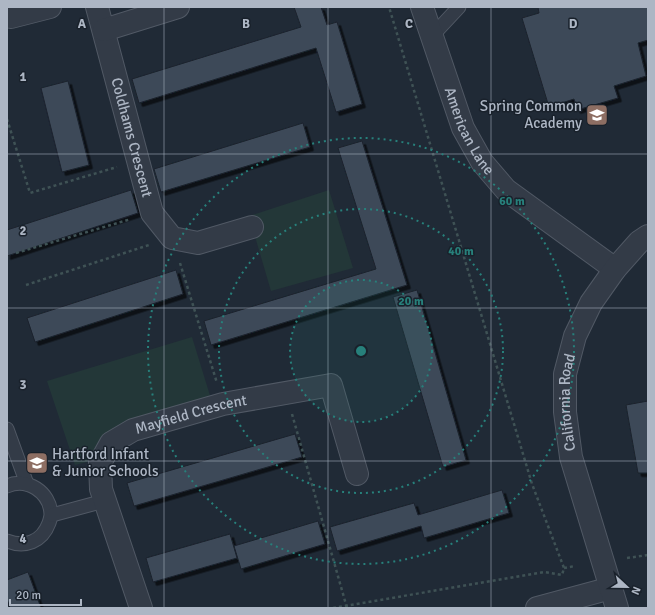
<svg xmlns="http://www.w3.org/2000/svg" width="655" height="615" viewBox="0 0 655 615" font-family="Signika,sans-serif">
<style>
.green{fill:#233738}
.building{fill:#3e4a59;stroke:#1b232d;filter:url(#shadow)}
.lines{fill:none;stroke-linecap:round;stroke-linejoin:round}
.service-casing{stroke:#515965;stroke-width:15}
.minor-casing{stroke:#515965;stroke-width:24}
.tertiary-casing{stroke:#515965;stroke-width:24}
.path{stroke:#3f5255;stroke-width:2.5;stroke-dasharray:3 3;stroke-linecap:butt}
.service{stroke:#333b47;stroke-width:13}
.minor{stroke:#333b47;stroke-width:22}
.tertiary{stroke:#333b47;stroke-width:22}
.grid{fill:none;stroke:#adb6c4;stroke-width:1;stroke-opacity:0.55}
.ring{fill:none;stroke:#27807b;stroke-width:2;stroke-dasharray:2 4}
.labels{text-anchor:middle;stroke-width:3;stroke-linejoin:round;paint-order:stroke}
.poi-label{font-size:15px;fill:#adb6c4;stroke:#19212b;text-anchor:end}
.street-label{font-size:15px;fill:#adb6c4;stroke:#19212b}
.grid-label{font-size:13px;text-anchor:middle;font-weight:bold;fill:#adb6c4;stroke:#19212b;stroke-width:3;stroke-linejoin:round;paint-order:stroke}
.centre{fill:#27807b;stroke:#19212b;stroke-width:2}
.ring-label{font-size:12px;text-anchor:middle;font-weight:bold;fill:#27807b;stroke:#19212b;stroke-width:3;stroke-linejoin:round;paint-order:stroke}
</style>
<defs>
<filter id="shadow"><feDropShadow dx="3.5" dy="3.5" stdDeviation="0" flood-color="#0009"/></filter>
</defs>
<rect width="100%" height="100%" fill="#202a36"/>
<g class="green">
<path d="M 329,190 L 353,268 L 271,291 L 249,216 Z"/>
<path d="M 192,337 L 212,402 L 102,438 L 87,462 L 75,465 L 47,381 Z"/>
</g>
<g class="building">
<path d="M 294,7 L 321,7 L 327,25 L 337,22 L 362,104 L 336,112 L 316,48 L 139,103 L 132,79 L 301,27 Z"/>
<path d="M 538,7 L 648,7 L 648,40 L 638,43 L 646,76 L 614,86 L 618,98 L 577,110 L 574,99 L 549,107 L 522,18 L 539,13 Z"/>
<path d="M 68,81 L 89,165 L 62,172 L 41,88 Z"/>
<path d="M 303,123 L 310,147 L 161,192 L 154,169 Z"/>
<path d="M 362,141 L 407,285 L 211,345 L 204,321 L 376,269 L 338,148 Z"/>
<path d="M 131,190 L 138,213 L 7,256 L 7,230 Z"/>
<path d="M 176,270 L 183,294 L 35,342 L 27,318 Z"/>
<path d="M 417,290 L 466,460 L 443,467 L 393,297 Z"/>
<path d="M 648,401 L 648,473 L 638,473 L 626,405 Z"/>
<path d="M 295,434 L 302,457 L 134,506 L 127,483 Z"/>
<path d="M 502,490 L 509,513 L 424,538 L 421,526 L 337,551 L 330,527 L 414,503 L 418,515 Z"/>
<path d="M 318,521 L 325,544 L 241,569 L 234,546 Z"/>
<path d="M 230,534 L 237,558 L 153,582 L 146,558 Z"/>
<path d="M 28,572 L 41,608 L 10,608 L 7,599 L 7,580 Z"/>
</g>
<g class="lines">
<g class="service-casing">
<g id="service">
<path d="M 432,36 L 459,7"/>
<path d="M 7,429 L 27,484"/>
<path d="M 7,486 C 27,477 50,492 51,514 C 51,517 50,520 49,523 C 42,542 25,548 7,541"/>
<path d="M 52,515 L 104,501"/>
</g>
</g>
<g class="minor-casing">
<g id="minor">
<path id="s1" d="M 97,7 L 152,213 L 172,238 L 198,243 L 252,227"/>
<path d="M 11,17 L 50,7"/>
<path d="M 104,30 L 178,7"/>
<path id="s2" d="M 141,608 L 101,489 L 100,463 L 111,443 L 133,430 L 223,404 L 331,385 L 357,474"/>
</g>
</g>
<g class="tertiary-casing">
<g id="tertiary">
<path id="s3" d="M 422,7 L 463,128 L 482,162 L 506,190 L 615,269"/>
<path d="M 537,608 L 611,588"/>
<path id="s4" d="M 617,608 L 571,457 L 565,412 L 565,374 L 575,336 L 591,303 L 615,269 L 639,242 L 648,236"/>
</g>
</g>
<g class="path">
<path d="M 7,119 L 30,193 L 117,167"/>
<path d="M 16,253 L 131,219"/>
<path d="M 180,263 L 217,383"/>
<path d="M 26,285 L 149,245"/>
<path d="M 292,414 L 347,608"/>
<path d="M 627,558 L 648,555"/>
<path d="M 564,568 L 575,566"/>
<path d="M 333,608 L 544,572 L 562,575 L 564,568 L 532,484 L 389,7"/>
</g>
<use href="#service" class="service"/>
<use href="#minor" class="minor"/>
<use href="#tertiary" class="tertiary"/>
</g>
<path class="grid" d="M 164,7 L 164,608M 328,7 L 328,608M 491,7 L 491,608M 7,154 L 648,154M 7,308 L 648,308M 7,461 L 648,461"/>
<circle cx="361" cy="351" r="71" fill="#27807b" fill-opacity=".12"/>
<g class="ring">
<circle cx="361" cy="351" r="71"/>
<circle cx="361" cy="351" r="142"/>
<circle cx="361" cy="351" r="213"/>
</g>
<defs>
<g id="school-square" transform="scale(1.15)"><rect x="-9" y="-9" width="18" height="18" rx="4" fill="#8d6e63" stroke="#19212b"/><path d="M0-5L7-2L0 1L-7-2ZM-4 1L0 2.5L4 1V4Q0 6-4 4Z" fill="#fff"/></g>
</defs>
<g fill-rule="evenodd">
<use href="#school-square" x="597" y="115"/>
<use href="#school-square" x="37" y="463"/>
</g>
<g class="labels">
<g class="poi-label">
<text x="582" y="111">Spring Common<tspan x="582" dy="17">Academy</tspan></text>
<text x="52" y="459" text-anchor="start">Hartford Infant<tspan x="52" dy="17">&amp; Junior Schools</tspan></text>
</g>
<g class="street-label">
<text dy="5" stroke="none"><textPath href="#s3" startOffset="133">American Lane</textPath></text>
<text dy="5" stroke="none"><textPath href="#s1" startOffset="135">Coldhams Crescent</textPath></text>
<text dy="5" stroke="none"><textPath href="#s4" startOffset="213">California Road</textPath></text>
<text dy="5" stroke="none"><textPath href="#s2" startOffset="260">Mayfield Crescent</textPath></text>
</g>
</g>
<g class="grid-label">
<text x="82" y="28">A</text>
<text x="246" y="28">B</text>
<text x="409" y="28">C</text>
<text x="573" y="28">D</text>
<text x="23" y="81">1</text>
<text x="23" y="235">2</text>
<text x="23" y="389">3</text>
<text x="23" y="543">4</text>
</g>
<circle cx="361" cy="351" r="6" class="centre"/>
<g class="ring-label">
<text x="512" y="205">60 m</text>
<text x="461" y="255">40 m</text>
<text x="411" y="305">20 m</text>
</g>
<rect width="655" height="615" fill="none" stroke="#adb6c4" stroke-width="16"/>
<g transform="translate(627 587) rotate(112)" stroke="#19212b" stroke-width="3" paint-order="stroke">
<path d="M0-3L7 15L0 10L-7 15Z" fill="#adb6c4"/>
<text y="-6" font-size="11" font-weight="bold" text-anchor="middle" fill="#adb6c4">N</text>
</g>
<path d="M10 599v6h71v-6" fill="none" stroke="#adb6c4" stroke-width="2"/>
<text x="16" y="599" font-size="12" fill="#adb6c4" stroke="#19212b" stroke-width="3" paint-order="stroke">20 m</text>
</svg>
